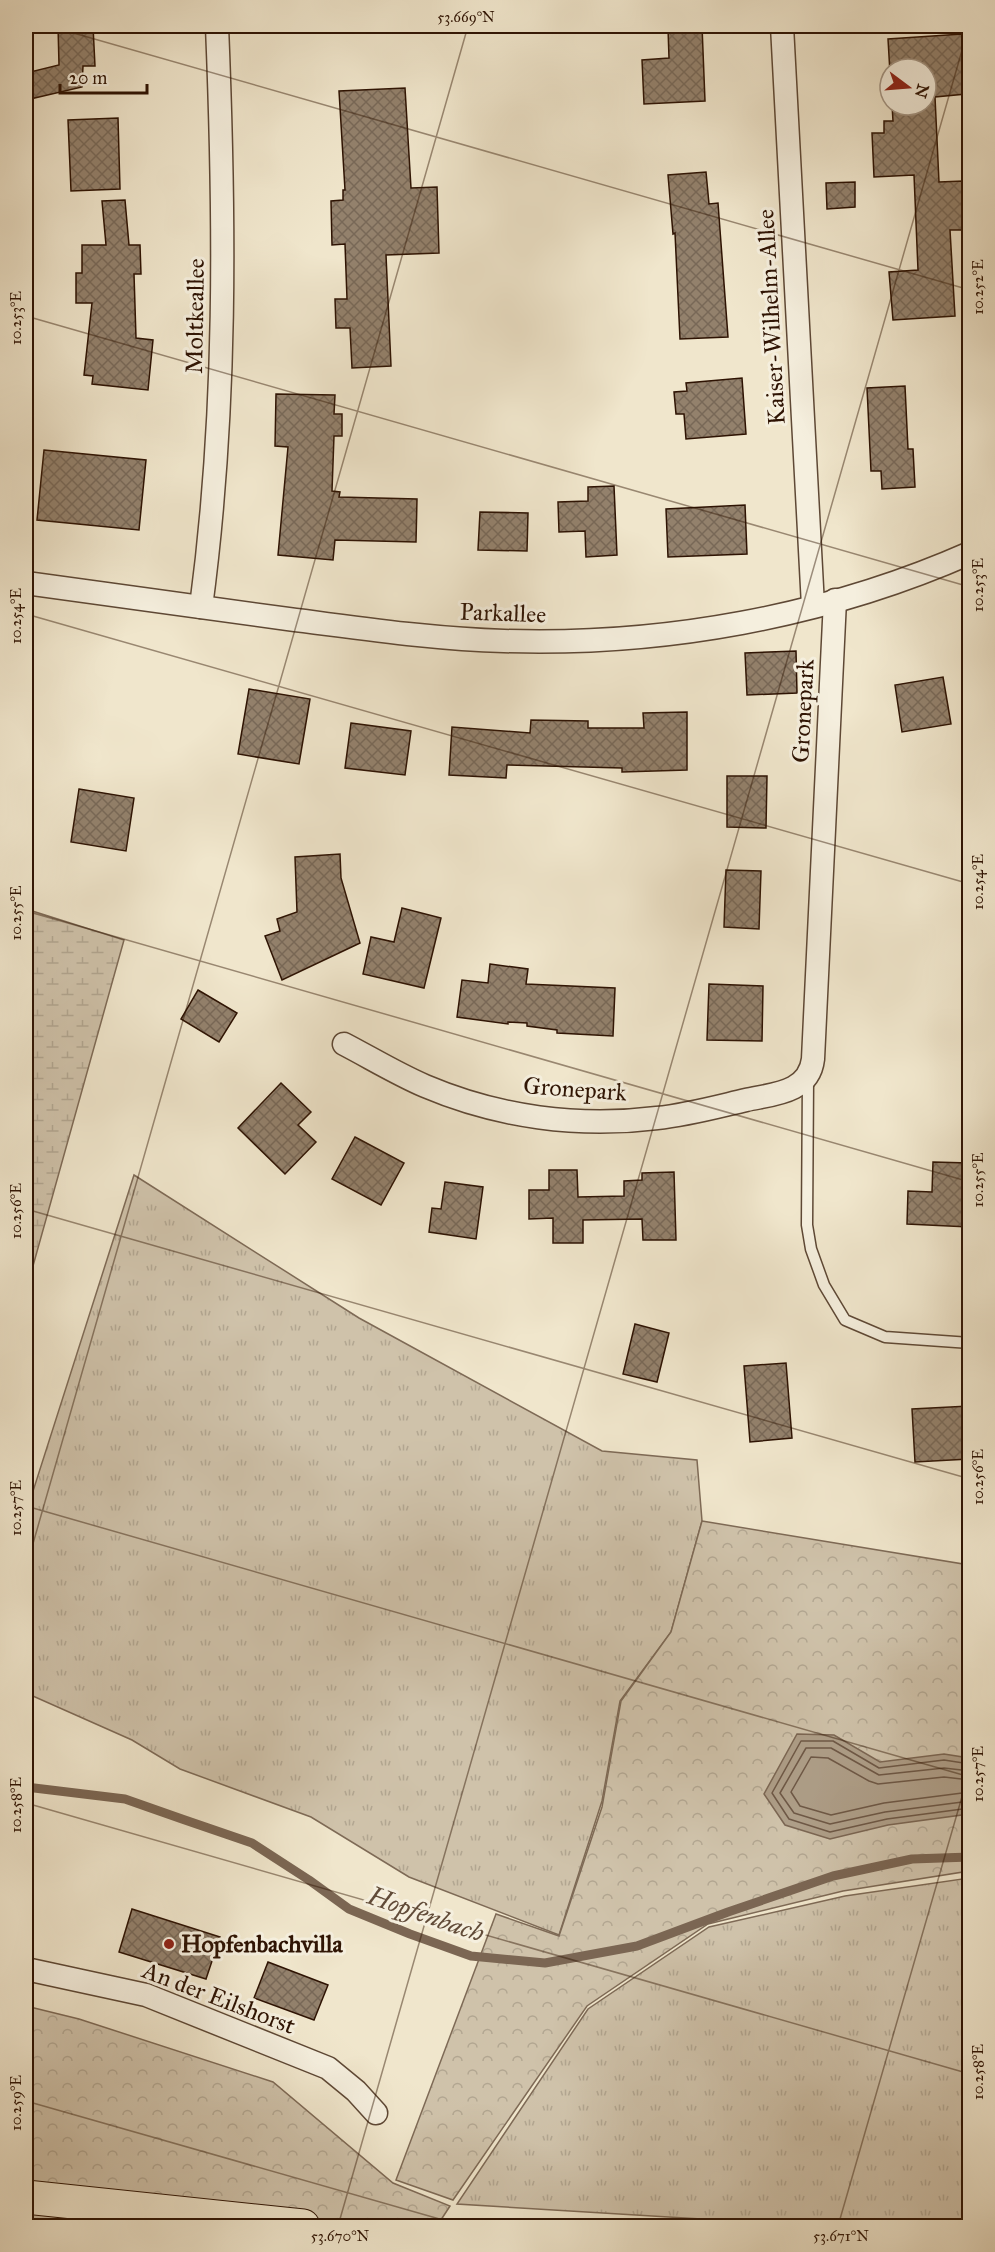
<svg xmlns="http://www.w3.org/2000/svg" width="995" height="2252" viewBox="0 0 995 2252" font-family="'IM FELL Great Primer',serif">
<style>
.grass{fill:url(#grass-tufts);stroke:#7e6a56;stroke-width:1.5}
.forest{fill:url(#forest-crowns);stroke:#7e6a56;stroke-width:1.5}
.wetland{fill:url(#wetland-marsh);stroke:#7e6a56;stroke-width:1.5}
.water{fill:#ae9e88;stroke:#7b6653;stroke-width:1.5}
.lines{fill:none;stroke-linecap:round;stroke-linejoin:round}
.shore{stroke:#6e5846;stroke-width:1.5}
.stream{stroke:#7b6653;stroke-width:9}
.building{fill:url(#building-cross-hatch);stroke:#2e1303;stroke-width:1.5}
.service-casing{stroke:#5e4835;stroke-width:13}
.minor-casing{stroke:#5e4835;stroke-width:25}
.primary-casing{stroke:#2e1303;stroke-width:35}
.service{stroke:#f5efde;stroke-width:10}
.minor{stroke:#f5efde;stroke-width:22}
.primary{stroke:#f0e6cc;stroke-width:33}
.ticks{fill:none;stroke:#2e1303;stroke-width:1.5;stroke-opacity:0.45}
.poi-dot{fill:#8f2418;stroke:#f5efde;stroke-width:2}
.labels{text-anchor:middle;stroke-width:6;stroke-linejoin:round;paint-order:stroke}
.street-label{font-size:24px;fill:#2e1303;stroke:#f5efde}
.poi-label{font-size:24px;font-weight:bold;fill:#2e1303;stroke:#f5efde;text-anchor:start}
.water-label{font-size:26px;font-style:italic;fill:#614b38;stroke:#f5efde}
.neatline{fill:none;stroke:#2e1303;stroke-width:2}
.ticks-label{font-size:15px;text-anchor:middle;fill:#2e1303}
</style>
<defs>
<pattern id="grass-tufts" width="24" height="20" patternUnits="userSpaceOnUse" patternTransform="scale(1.5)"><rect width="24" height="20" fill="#cfc2aa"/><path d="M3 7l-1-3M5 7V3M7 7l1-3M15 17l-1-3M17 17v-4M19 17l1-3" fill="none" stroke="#b2a691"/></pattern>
<pattern id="forest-crowns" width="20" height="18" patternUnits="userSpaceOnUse" patternTransform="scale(1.5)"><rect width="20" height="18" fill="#cfc2aa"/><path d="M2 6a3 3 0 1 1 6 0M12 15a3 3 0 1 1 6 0" fill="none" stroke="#b2a691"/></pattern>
<pattern id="wetland-marsh" width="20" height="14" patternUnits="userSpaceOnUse" patternTransform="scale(1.5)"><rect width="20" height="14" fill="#cfc2aa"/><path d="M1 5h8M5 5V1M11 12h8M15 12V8" fill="none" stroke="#b2a691"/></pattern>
<pattern id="building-cross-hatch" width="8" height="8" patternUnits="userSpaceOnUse" patternTransform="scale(1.5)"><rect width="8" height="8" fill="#93816c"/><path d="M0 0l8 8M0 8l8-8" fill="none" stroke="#786857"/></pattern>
</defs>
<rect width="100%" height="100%" fill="#f0e6cc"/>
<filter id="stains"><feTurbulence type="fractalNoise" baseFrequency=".00333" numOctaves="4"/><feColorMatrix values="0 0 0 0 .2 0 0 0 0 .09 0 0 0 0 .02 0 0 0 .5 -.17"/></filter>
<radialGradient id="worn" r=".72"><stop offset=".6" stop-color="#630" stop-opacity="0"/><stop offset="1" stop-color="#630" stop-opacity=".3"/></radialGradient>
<g class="grass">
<path d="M 134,1175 L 359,1318 L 602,1451 L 697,1460 L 702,1521 L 671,1632 L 620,1701 L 602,1801 L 559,1935 L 409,1877 L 311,1817 L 180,1769 L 132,1740 L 26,1693 L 26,1513 Z"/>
<path d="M 969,1878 L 969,2226 L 718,2220 L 457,2204 L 588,2009 L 709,1927 L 845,1896 Z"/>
</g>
<g class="forest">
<path d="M 702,1521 L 969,1565 L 969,1871 L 843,1891 L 708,1924 L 587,2006 L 453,2200 L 396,2180 L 496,1914 L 559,1936 L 602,1807 L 621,1701 L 671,1632 Z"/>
<path d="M 26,2006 L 79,2019 L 273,2082 L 393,2183 L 450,2206 L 437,2226 L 26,2226 Z"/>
</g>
<path class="wetland" d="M 26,909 L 124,940 L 26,1291 Z"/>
<path class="water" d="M 797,1734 L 834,1735 L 880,1762 L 944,1754 L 969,1758 L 969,1814 L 888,1825 L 830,1839 L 785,1825 L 764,1794 Z"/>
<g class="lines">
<g class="shore">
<path d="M 970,1764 L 944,1760 L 879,1768 L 833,1741 L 801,1741 L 772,1793 L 789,1819 L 830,1832 L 887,1819 L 970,1808"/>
<path d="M 970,1771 L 944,1768 L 879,1775 L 831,1748 L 806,1748 L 780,1793 L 794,1813 L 830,1824 L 885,1812 L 970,1801"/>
<path d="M 970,1780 L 944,1777 L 878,1784 L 869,1781 L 828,1758 L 811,1757 L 791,1792 L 800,1806 L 831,1815 L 884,1803 L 970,1792"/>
</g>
<path class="stream" d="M 26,1787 L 125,1799 L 182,1819 L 252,1843 L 309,1880 L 349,1909 L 410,1934 L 471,1956 L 545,1963 L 637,1946 L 728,1912 L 833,1876 L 912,1859 L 970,1857"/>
</g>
<g class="building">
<path d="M 58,26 L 93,26 L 95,66 L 83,66 L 82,87 L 26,100 L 26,73 L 59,65 Z"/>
<path d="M 702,26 L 705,101 L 644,104 L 642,60 L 669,58 L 668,28 Z"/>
<path d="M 962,34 L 966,94 L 935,97 L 939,182 L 963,181 L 965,230 L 950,230 L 955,316 L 893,320 L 889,272 L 918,270 L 914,175 L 874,177 L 872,133 L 884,133 L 884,121 L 893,121 L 892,105 L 926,105 L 926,69 L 890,69 L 890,73 L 888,39 Z"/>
<path d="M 405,88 L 411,188 L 437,187 L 439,253 L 386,255 L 391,366 L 352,368 L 350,328 L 336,328 L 335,299 L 347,299 L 345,244 L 332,245 L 331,201 L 343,200 L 343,190 L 345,190 L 339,91 Z"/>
<path d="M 118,118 L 120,189 L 71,191 L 68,120 Z"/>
<path d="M 706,172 L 709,204 L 718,203 L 728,337 L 680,339 L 675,233 L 673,234 L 668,175 Z"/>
<path d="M 855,182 L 855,207 L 827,209 L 826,183 Z"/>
<path d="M 125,200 L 129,245 L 140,245 L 141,274 L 134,274 L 136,338 L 153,340 L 148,390 L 92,384 L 93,376 L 84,375 L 92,303 L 76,303 L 76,273 L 82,273 L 82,245 L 106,245 L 102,201 Z"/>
<path d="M 742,378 L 746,434 L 686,439 L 684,414 L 676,414 L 674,392 L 687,391 L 686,383 Z"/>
<path d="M 905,386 L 908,449 L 913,449 L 915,487 L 882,489 L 881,471 L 871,471 L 867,388 Z"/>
<path d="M 276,394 L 335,395 L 334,414 L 342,414 L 342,436 L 334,436 L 332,491 L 340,492 L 339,497 L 417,499 L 416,542 L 335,540 L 333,560 L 278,555 L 288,447 L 275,446 Z"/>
<path d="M 44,450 L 146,460 L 139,530 L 37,520 Z"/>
<path d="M 614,486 L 617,555 L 586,557 L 585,531 L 559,532 L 558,502 L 588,501 L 588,487 Z"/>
<path d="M 745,505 L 747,554 L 668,557 L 666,509 Z"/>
<path d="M 480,512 L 528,513 L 527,551 L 478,550 Z"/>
<path d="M 796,651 L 797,693 L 747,695 L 745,653 Z"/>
<path d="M 943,677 L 951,724 L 902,732 L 895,685 Z"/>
<path d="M 249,689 L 310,699 L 299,764 L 238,754 Z"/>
<path d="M 687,712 L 687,770 L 622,772 L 622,768 L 507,765 L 506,778 L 449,775 L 452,727 L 530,733 L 531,720 L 588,721 L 588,728 L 644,728 L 643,713 Z"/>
<path d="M 351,723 L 411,731 L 405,775 L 345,768 Z"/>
<path d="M 727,776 L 767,776 L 766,828 L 727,827 Z"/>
<path d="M 79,789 L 134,798 L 126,851 L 71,842 Z"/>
<path d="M 340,854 L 341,878 L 360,943 L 282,980 L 265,936 L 280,931 L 277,919 L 297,912 L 295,857 Z"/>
<path d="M 726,870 L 761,871 L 759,929 L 724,927 Z"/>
<path d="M 402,908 L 441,918 L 424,988 L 363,974 L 371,937 L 394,942 Z"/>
<path d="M 490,964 L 528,969 L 526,984 L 615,988 L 613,1036 L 557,1033 L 557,1030 L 527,1026 L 527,1023 L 508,1022 L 508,1024 L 457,1017 L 462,980 L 488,983 Z"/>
<path d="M 709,984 L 763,986 L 762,1041 L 707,1040 Z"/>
<path d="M 198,990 L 237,1013 L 219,1042 L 181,1019 Z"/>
<path d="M 281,1083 L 311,1112 L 298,1125 L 316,1142 L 285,1174 L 238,1128 Z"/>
<path d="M 355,1137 L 404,1163 L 381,1205 L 332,1179 Z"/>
<path d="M 933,1162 L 969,1163 L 969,1227 L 907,1224 L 908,1191 L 932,1192 Z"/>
<path d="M 549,1170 L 577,1170 L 578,1197 L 624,1196 L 624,1181 L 642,1180 L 642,1173 L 674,1172 L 676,1240 L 643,1240 L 642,1219 L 583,1220 L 583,1243 L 553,1243 L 553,1218 L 529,1219 L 529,1190 L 549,1190 Z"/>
<path d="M 445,1182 L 483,1187 L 476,1239 L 429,1232 L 432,1208 L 441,1209 Z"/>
<path d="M 635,1324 L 669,1333 L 657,1382 L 623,1374 Z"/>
<path d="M 786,1363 L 792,1438 L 750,1442 L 744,1366 Z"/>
<path d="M 969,1406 L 969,1459 L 915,1462 L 912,1409 Z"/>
<path d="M 132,1909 L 220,1937 L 206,1979 L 119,1952 Z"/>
<path d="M 268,1962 L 328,1985 L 314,2020 L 254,1998 Z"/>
</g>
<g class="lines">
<g class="service-casing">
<path id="service" d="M 808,1079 L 807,1225 L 811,1249 L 824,1285 L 845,1320 L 885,1337 L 970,1343"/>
</g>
<g class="minor-casing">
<g id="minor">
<path d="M 782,26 L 813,606"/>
<path d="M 26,583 C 113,595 201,607 288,619 C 360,628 432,639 504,641 C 662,646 825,617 970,553"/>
<path d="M 201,607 C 227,412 225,221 217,26"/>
<path d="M 344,1044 C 371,1058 397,1074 425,1086 C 498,1117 578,1128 657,1118 C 687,1115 716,1107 746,1100 C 773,1094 809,1093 813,1059 L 835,600"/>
<path d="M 26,1969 L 146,1995 L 328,2068 L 356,2091 L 376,2113"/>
</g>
</g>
<g class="primary-casing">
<path id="primary" d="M 26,2197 L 303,2226"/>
</g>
<use href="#service" class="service"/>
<use href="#minor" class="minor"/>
<use href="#primary" class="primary"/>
</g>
<path class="ticks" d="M 49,26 L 970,290M 26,316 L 970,587M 26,614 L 970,884M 26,911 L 970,1182M 26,1209 L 970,1479M 26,1506 L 970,1777M 26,1568 L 468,26M 26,1803 L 970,2074M 26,2101 L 464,2226M 338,2226 L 969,26M 838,2226 L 970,1769"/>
<circle class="poi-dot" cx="169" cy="1944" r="6"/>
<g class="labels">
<g class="street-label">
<text transform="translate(195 316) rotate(-89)" y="8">Moltkeallee</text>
<text transform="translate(771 317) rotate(-93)" y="8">Kaiser-Wilhelm-Allee</text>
<text transform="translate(503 613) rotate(2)" y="8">Parkallee</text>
<text transform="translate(803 711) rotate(-87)" y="8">Gronepark</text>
<text transform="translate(575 1089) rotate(4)" y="8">Gronepark</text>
<text transform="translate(219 1998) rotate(21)" y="8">An der Eilshorst</text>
</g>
<g class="poi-label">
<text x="181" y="1952">Hopfenbachvilla</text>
</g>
<g class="water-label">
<text transform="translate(426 1914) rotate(19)" y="9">Hopfenbach</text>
</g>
</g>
<rect width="995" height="2252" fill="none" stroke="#f0e6cc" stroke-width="66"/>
<g transform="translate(908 87) rotate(106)"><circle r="28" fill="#f5efde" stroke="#a59786" stroke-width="1.5"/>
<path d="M0-4.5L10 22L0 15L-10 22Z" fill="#8f2418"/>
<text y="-9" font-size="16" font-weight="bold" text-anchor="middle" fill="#2e1303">N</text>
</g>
<path d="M60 84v9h87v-9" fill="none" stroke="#2e1303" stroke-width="3"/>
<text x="69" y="84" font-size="18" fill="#2e1303" stroke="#f5efde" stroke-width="4.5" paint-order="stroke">20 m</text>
<rect x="33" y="33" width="929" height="2186" class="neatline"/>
<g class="ticks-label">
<text x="466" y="22">53.669°N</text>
<text transform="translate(978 287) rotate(-90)" y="5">10.252°E</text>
<text transform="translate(16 318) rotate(-90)" y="5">10.253°E</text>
<text transform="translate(978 585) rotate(-90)" y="5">10.253°E</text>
<text transform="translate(16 616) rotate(-90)" y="5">10.254°E</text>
<text transform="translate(978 882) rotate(-90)" y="5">10.254°E</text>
<text transform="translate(16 913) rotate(-90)" y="5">10.255°E</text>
<text transform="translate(978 1180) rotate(-90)" y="5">10.255°E</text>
<text transform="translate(16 1211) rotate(-90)" y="5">10.256°E</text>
<text transform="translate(978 1477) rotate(-90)" y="5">10.256°E</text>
<text transform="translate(16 1508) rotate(-90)" y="5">10.257°E</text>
<text transform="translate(978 1774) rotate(-90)" y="5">10.257°E</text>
<text transform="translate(16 1805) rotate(-90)" y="5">10.258°E</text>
<text transform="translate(978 2072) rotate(-90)" y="5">10.258°E</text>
<text transform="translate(16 2103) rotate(-90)" y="5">10.259°E</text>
<text x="340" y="2241">53.670°N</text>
<text x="841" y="2241">53.671°N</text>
</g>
<rect width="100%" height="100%" filter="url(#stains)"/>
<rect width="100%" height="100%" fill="url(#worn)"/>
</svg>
